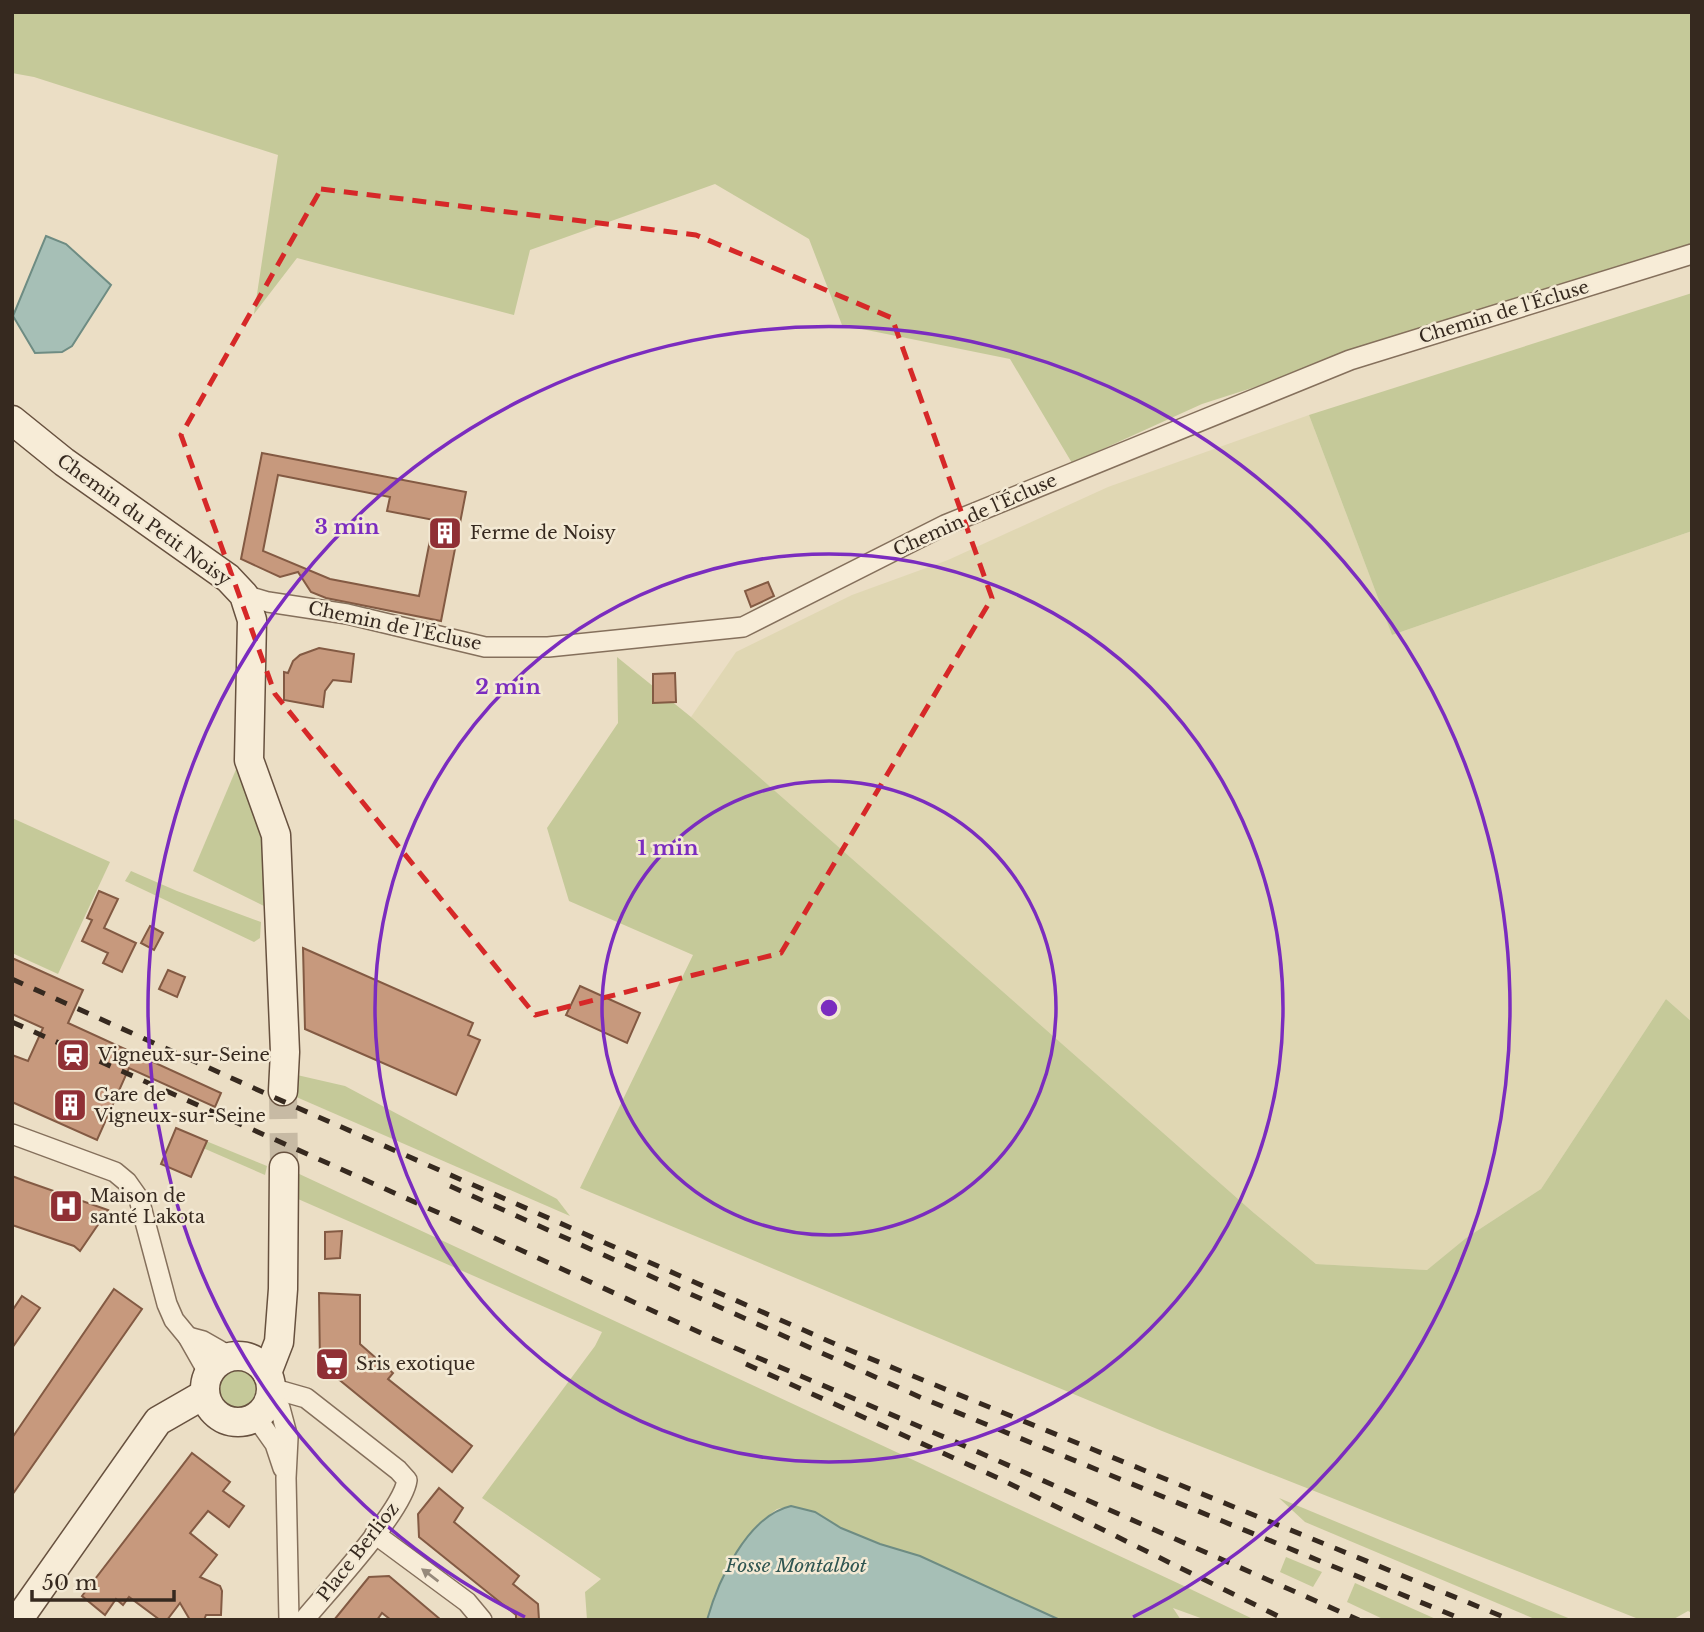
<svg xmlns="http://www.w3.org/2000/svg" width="1704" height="1632" viewBox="0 0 1704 1632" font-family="'Libre Baskerville',serif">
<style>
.farmland{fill:#e0d7b3}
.green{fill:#c5c999}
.water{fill:#a6bfb6;stroke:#6e8c83;stroke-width:2}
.building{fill:#c7997d;stroke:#835a43;stroke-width:2;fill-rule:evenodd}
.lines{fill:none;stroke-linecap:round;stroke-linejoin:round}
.secondary-tunnel{stroke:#c7baa4;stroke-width:28;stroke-dasharray:28 14;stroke-linecap:butt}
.street-casing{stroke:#85705c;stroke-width:22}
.secondary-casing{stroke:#67513f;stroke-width:31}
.street{stroke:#f7ecd7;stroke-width:19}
.secondary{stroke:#f7ecd7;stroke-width:28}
.rail{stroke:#36291f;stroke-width:5;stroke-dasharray:12 12;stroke-linecap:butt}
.oneway{fill:#968a7b}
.marked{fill:none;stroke:#d62828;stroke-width:5;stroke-dasharray:14 9;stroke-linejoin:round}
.ring{fill:none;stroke:#7b2cbf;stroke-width:3.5}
.labels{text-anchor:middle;stroke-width:5;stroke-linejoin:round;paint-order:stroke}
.street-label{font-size:18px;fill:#36291f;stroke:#f3e9d4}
.poi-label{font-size:18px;fill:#36291f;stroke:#f3e9d4;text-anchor:start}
.water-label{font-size:19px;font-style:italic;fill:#2f5551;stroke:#f3e9d4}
.centre{fill:#7b2cbf;stroke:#f3e9d4;stroke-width:3.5}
.ring-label{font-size:21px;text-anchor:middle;font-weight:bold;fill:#7b2cbf;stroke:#f3e9d4;stroke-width:5;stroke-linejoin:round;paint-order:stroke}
</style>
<rect width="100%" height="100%" fill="#ebdec5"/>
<path class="farmland" d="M 1309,415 L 1392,635 L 1692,531 L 1692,1022 L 1666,999 L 1541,1189 L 1466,1238 L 1427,1270 L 1316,1264 L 1254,1213 L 691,717 L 736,652 L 852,595 L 948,560 L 1108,487 Z"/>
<g class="green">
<path d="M 12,12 L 1692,12 L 1692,246 L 1202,404 L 1072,463 L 1010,359 L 842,325 L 809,239 L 715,184 L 530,250 L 514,315 L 297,258 L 254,314 L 278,155 L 34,77 L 12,73 Z"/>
<path d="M 1692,293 L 1692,531 L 1392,635 L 1309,415 Z"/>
<path d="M 617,657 L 691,717 L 1254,1213 L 1316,1264 L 1427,1270 L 1466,1238 L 1541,1189 L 1666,999 L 1692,1022 L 1692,1613 L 1688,1611 L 1672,1620 L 1641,1620 L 1162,1431 L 580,1188 L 693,955 L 569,901 L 547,828 L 618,723 Z"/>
<path d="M 240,760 L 266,834 L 268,908 L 193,871 Z"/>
<path d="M 12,818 L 110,862 L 58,974 L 12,953 Z"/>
<path d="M 131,871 L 177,891 L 261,922 L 260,938 L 254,942 L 125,881 Z"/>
<path d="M 297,1075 L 345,1086 L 557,1199 L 570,1216 L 294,1096 Z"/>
<path d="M 206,1141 L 267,1166 L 265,1175 L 203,1148 Z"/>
<path d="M 295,1172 L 1184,1586 L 1255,1620 L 1206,1620 L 1173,1608 L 1181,1620 L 1060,1620 L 920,1556 L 880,1544 L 841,1528 L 815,1512 L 791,1506 L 777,1509 L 758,1524 L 746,1539 L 714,1596 L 707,1620 L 587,1620 L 585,1592 L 601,1579 L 482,1498 L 595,1346 L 602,1332 L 298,1199 Z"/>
<circle cx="238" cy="1389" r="18"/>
<path d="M 1279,1498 L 1573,1620 L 1537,1620 L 1305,1522 Z"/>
<path d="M 1286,1557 L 1322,1572 L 1313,1587 L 1280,1572 Z"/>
<path d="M 1355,1583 L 1438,1620 L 1385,1620 L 1347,1602 Z"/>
</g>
<g class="water">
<path d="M 46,236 L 66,244 L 111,285 L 72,346 L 62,352 L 35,353 L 13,316 Z"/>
<path d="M 791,1506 L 815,1512 L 841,1528 L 880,1544 L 920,1556 L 1060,1620 L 707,1620 C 718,1581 747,1516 791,1506 Z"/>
</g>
<g class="building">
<path d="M 262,453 L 466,492 L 441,621 L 326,598 L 311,592 L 298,572 L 280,577 L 241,559 ZM 278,475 L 390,497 L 387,511 L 434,520 L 419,596 L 330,579 L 263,551 Z"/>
<path d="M 768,582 L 774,596 L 751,607 L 745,591 Z"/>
<path d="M 319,648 L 354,654 L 351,682 L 333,680 L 325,691 L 323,707 L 284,700 L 284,672 L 288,673 L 293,661 L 300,655 Z"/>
<path d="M 675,673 L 676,702 L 653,703 L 653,674 Z"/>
<path d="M 99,891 L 118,899 L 104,928 L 136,943 L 122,972 L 103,963 L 108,953 L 82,941 L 92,920 L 87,918 Z"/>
<path d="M 150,926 L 163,933 L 154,950 L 141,943 Z"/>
<path d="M 303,948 L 473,1023 L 468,1035 L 480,1040 L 456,1095 L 305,1029 Z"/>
<path d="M 12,958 L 83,990 L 68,1023 L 221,1093 L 215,1107 L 129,1068 L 97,1140 L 12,1102 L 12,1055 L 28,1061 L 43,1028 L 12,1014 Z"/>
<path d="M 168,970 L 185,977 L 177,997 L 159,989 Z"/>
<path d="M 580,986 L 640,1013 L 627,1043 L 566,1015 Z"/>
<path d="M 176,1128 L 207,1141 L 191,1177 L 161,1164 Z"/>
<path d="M 12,1176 L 25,1181 L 108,1210 L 80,1251 L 74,1246 L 12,1225 Z"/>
<path d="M 342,1231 L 340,1258 L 325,1259 L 325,1232 Z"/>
<path d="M 114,1289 L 142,1309 L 12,1495 L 12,1438 Z"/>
<path d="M 319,1293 L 360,1295 L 360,1344 L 393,1373 L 388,1379 L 472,1446 L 452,1472 L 320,1364 Z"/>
<path d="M 22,1296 L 40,1308 L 12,1348 L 12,1311 Z"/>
<path d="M 192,1453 L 230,1482 L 223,1491 L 244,1506 L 229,1527 L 208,1511 L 190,1533 L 217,1555 L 200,1577 L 220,1586 L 222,1591 L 221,1615 L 206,1615 L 204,1620 L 190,1620 L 180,1603 L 167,1620 L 160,1620 L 129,1597 L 123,1605 L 116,1599 L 105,1615 L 82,1596 Z"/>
<path d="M 439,1488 L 463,1508 L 454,1522 L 519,1576 L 513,1584 L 538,1604 L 539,1620 L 516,1620 L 516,1615 L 419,1537 L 418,1514 Z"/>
<path d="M 389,1576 L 441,1620 L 391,1620 L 382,1613 L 377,1620 L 334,1620 L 369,1577 Z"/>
</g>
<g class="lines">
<path class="secondary-tunnel" d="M 283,1091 L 284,1167"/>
<g class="street-casing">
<g id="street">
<path d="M 244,595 L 268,602 L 347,614 L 485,647 L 548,647 L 743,627 L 945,525 L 1350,360 L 1692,254"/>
<path d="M 12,1134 L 115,1172 L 127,1182 L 139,1199 L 167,1304 L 174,1320 L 188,1337 L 209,1374"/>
<path d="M 188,1337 L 203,1341 L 231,1357"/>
<path d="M 271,1388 L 306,1398 L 398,1470 L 407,1480 C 403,1511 327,1592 304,1620"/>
<path d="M 270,1397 L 280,1408 L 288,1438 L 286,1478 L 289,1620"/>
<path d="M 256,1417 L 275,1444 L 283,1468"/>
<path d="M 375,1534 L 467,1602 L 482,1620"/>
</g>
</g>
<g class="secondary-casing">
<g id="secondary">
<path d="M 12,420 L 64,462 L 228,578 L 244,595 L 252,620 L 249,760 L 276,835 L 285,1052 L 283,1091"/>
<circle cx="238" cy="1389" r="33"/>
<path d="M 267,1373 L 279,1342 L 283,1289 L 284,1167"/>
<path d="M 18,1620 L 158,1421 L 205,1394"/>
</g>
</g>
<use href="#street" class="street"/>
<use href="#secondary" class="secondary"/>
<g class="rail">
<path d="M 12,979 L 289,1104 L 842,1347 L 1511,1620"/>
<path d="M 12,1022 L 486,1234 L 714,1339 L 951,1440 L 1359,1620"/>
<path d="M 450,1186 L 922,1398 L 1464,1620"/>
<path d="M 746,1364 L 998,1478 L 1286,1620"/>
</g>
</g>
<defs><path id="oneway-solid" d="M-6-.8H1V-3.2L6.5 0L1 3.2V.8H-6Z" transform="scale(1.75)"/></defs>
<use class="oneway" href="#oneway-solid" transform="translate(430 1575) rotate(-143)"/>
<path class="marked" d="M 321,189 L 696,235 L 892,318 L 992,598 L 781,953 L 535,1015 L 275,694 L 181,435 Z"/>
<g class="ring">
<circle cx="829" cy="1008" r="227"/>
<circle cx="829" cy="1008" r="454"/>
<path d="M525 1617A681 681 0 1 1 1133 1617"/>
</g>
<defs>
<g id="building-square" transform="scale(1.75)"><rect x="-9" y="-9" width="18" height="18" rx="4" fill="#903035" stroke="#f3e9d4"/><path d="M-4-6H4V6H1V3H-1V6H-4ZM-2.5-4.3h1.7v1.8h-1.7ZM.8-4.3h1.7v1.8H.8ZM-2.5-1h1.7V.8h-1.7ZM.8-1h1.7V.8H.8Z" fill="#fff"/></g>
<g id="station-square" transform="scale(1.75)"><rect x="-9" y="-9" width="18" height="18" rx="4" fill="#903035" stroke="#f3e9d4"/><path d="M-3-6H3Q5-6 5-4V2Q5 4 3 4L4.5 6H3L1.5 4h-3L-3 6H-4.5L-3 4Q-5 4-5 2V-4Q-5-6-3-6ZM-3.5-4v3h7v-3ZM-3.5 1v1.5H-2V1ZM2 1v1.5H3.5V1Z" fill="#fff"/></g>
<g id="hospital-square" transform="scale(1.75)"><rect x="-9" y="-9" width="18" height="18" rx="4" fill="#903035" stroke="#f3e9d4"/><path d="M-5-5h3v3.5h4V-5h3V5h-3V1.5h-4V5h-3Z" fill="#fff"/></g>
<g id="supermarket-square" transform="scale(1.75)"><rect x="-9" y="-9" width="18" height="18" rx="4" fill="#903035" stroke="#f3e9d4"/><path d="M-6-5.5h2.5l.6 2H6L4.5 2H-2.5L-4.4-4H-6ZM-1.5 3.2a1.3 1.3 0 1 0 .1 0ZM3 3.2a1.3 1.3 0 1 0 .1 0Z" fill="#fff"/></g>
</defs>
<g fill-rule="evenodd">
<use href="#building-square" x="445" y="533"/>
<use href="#station-square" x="73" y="1055"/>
<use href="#building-square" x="70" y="1105"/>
<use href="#hospital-square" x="66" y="1206"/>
<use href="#supermarket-square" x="332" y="1364"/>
</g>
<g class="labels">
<g class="street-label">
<text transform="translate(1504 312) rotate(-17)" y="6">Chemin de l'Écluse</text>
<text transform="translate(975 515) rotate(-24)" y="6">Chemin de l'Écluse</text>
<text transform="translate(144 520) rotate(36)" y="6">Chemin du Petit Noisy</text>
<text transform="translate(395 626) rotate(12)" y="6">Chemin de l'Écluse</text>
<text transform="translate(358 1552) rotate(-52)" y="6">Place Berlioz</text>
</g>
<g class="poi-label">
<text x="470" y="539">Ferme de Noisy</text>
<text x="98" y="1061">Vigneux-sur-Seine</text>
<text x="94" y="1101">Gare de<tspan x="94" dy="21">Vigneux-sur-Seine</tspan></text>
<text x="90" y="1202">Maison de<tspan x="90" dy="21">santé Lakota</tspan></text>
<text x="356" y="1370">Sris exotique</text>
</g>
<g class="water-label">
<text x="796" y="1572">Fosse Montalbot</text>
</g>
</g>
<circle cx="829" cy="1008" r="10" class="centre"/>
<g class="ring-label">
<text x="347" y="534">3 min</text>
<text x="508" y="694">2 min</text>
<text x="668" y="855">1 min</text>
</g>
<rect width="1704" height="1632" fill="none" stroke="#36291f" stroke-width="28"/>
<path d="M32 1590v10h142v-10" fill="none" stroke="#36291f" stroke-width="3.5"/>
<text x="42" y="1590" font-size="21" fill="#36291f" stroke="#f3e9d4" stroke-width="5" paint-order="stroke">50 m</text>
</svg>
